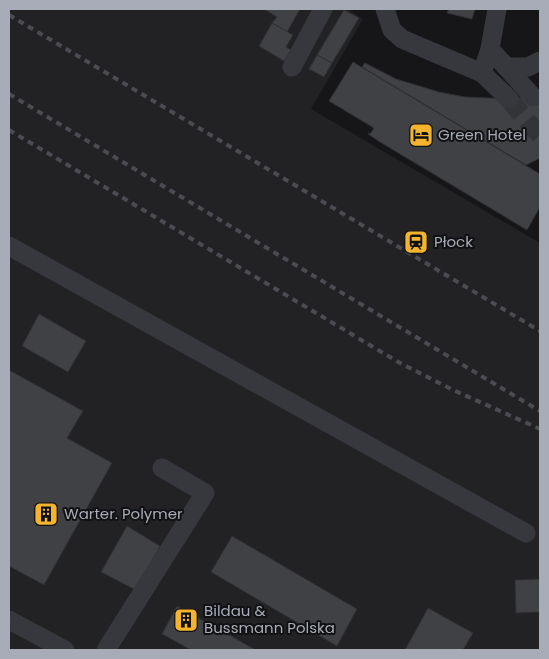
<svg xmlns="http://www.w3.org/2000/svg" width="549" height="659" viewBox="0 0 549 659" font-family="Poppins,sans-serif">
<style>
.built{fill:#222225}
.building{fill:#404145;stroke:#303034}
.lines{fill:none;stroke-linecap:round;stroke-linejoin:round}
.minor-tunnel{stroke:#333438;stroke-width:19;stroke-dasharray:19 9;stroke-linecap:butt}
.minor{stroke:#37383d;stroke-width:19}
.rail{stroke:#4a4c52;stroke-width:4;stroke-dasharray:6 5;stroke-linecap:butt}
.labels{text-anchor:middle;stroke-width:4;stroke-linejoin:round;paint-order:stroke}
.poi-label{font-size:15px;fill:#a7acb8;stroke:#111113;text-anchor:start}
</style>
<rect width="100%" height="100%" fill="#161618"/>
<path class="built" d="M 9,9 L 347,9 L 363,19 L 311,109 L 540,243 L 540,650 L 9,650 Z"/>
<g class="building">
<path d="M 264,9 L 300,9 L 287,32 L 272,23 L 277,17 Z"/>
<path d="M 449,9 L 475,9 L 472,19 L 447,13 Z"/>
<path d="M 344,10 L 359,18 L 332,63 L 317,55 Z"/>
<path d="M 272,23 L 293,35 L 286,47 L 291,50 L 284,61 L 259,46 Z"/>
<path d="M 317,55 L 332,63 L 324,77 L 309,69 Z"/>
<path d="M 353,62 L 540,174 L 540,207 L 527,230 L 380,142 L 368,134 L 371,133 L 374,128 L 329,101 Z"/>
<path d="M 365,63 L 396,79 L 439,92 L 465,97 L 489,98 L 509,99 L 540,95 L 540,158 L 526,165 L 362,67 Z"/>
<path d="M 39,314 L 86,341 L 68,372 L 22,346 Z"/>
<path d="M 9,370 L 83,411 L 67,438 L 112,463 L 44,585 L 9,566 Z"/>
<path d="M 127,526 L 160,546 L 136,590 L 101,572 Z"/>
<path d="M 232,536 L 357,609 L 337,646 L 211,572 Z"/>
<path d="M 540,579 L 540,612 L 516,613 L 515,580 Z"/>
<path d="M 177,606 L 256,650 L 191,650 L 162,634 Z"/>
<path d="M 428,608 L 473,633 L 463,650 L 405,650 Z"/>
</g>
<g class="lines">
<path class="minor-tunnel" d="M 509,99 L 533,128 L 540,134"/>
<g class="minor">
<path d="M 385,9 L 392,30 L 402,39 L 482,73 L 509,99"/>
<path d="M 490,49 L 533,97"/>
<path d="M 292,67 L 323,9"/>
<path d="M 506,67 L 528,67 L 540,61"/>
<path d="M 482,73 L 490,49 L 497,9"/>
<path d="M 9,246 L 526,533"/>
<path d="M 9,620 L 65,650"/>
<path d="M 106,650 L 205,493 L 162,468"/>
</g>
<g class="rail">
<path d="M 9,15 L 540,331"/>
<path d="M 9,94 L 540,411"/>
<path d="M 9,130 L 400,363 L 451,389 L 540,429"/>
</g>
</g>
<defs>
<g id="hotel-square" transform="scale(1.25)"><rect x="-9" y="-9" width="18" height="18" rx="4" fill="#f5b430" stroke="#111113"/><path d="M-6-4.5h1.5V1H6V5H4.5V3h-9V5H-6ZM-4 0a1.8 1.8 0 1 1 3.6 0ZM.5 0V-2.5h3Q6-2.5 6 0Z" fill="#111"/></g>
<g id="station-square" transform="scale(1.25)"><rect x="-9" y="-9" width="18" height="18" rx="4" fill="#f5b430" stroke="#111113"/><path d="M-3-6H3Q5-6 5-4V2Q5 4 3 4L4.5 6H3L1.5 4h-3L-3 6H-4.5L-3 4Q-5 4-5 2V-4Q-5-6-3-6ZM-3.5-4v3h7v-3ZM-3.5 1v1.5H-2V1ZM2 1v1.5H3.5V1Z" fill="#111"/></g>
<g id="building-square" transform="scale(1.25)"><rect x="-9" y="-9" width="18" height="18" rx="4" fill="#f5b430" stroke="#111113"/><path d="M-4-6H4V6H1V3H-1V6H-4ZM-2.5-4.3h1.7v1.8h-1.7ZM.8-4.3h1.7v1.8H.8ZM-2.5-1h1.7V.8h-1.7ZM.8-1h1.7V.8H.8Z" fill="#111"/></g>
</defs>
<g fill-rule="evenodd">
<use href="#hotel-square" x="421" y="135"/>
<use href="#station-square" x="416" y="242"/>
<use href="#building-square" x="46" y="514"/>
<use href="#building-square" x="186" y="620"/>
</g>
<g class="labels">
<g class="poi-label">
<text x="438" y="140">Green Hotel</text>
<text x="434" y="247">Płock</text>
<text x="64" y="519">Warter. Polymer</text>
<text x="204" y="616">Bildau &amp;<tspan x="204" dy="17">Bussmann Polska</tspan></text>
</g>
</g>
<rect width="549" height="659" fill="none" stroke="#a7acb8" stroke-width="20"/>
</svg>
